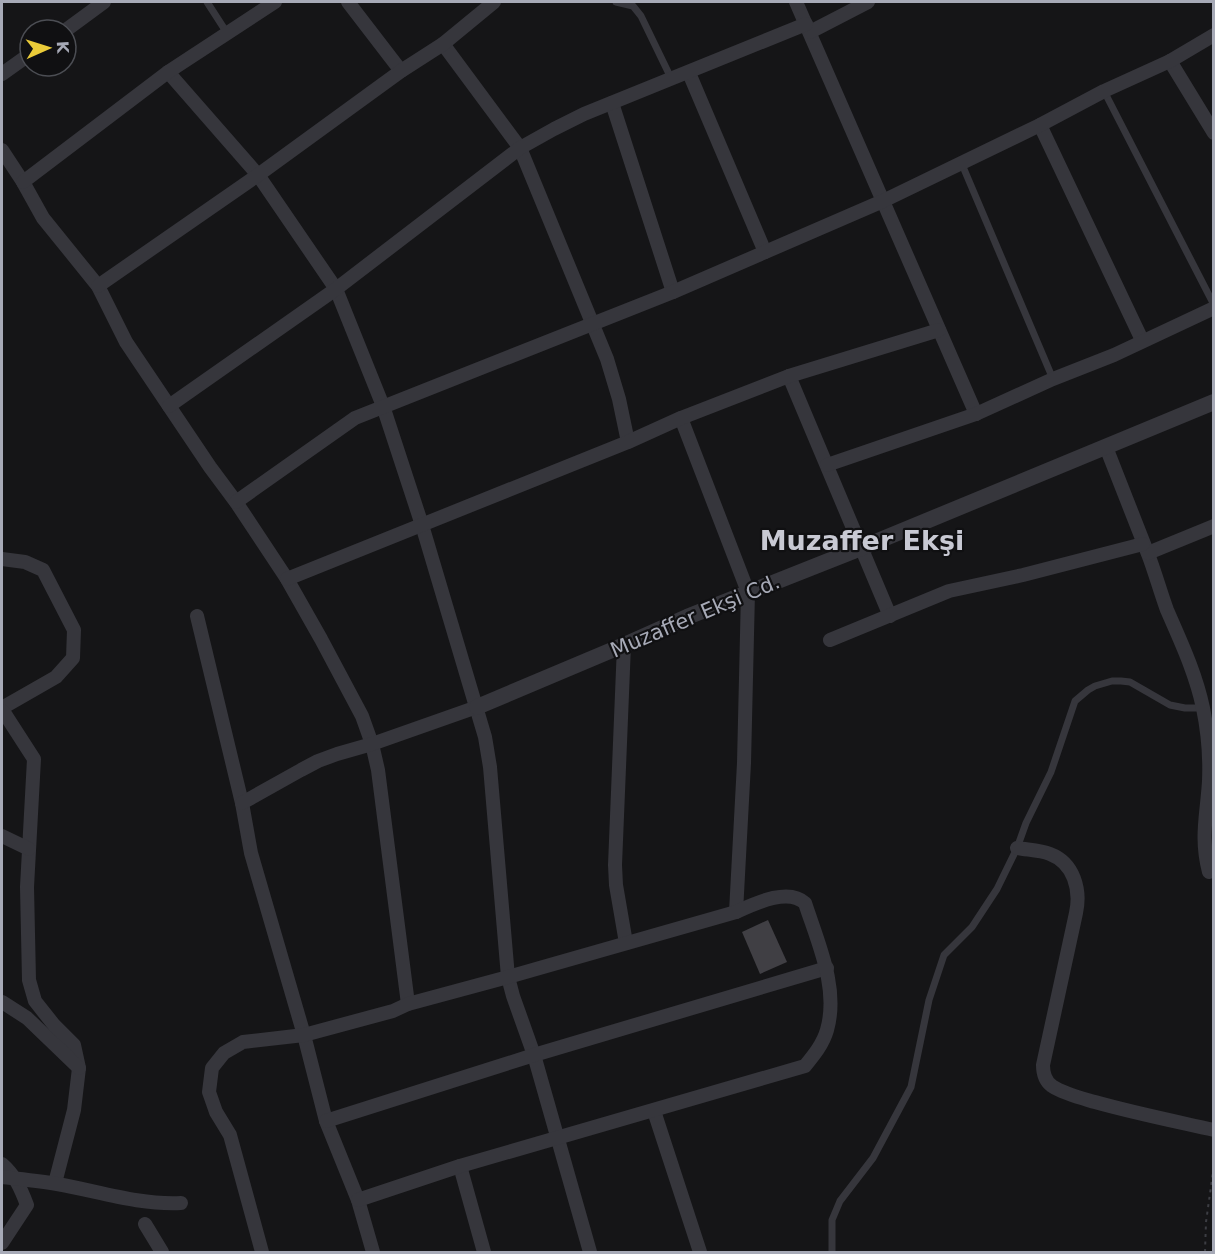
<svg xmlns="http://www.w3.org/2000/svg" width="1215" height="1254" viewBox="0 0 1215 1254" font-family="'DejaVu Sans',sans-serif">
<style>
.building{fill:#403f44}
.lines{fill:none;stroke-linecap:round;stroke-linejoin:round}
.path{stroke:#3c3d43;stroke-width:2;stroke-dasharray:3 4.5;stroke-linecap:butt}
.service{stroke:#36363c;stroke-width:7}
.minor{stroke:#36363c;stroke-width:14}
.tertiary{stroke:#36363c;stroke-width:16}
.labels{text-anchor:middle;stroke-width:4.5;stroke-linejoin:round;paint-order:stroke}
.street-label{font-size:21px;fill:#a7aab7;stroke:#101012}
.district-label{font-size:27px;font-weight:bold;fill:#c8c9d3;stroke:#101012}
</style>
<rect width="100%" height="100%" fill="#151517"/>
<path class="building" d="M 768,920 L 787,962 L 760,974 L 742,932 Z"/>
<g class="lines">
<path class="path" d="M 1205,1252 L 1206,1222 L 1214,1165"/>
<g class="service">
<path d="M 207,2 L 227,33"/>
<path d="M 616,2 L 633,6 L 641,16 L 671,78"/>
<path d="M 1104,91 L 1214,305"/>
<path d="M 961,162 L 1053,379"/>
<path d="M 832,1252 L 832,1220 L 840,1201 L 873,1158 L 911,1087 L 929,1000 L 944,955 L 972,927 L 997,889 L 1017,848 L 1026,823 L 1051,772 L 1075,701 L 1088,690 L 1095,686 L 1112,681 L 1121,681 L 1130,682 L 1170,705 L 1185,708 L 1203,708"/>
</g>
<g class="minor">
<path d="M 348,2 L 401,71"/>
<path d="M 796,2 L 976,414"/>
<path d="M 66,30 L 104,2"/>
<path d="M 810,32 L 868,2"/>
<path d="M 443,44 L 520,148 L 607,359 L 619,399 L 628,442"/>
<path d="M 1170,61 L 1214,133"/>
<path d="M 168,72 L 258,175 L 336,289 L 383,406 L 422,525 L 485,737 L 490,767 L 508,977 L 513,996 L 534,1055 L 590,1252"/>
<path d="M 689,73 L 765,252"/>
<path d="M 2,74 L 30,54"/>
<path d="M 612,103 L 673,292"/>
<path d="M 1040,125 L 1142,340"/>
<path d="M 2,150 L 23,182 L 43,218 L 98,286 L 126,342 L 210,467 L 236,502 L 287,579 L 321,639 L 362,716 L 372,744 L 378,770 L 408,1004"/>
<path d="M 23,182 L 168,72 L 275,2"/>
<path d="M 98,286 L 258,175 L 401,71 L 443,44 L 494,2"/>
<path d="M 789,376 L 890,616"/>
<path d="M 169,406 L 336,289 L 520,148 L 554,129 L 584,114 L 806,24"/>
<path d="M 681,418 L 748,592 L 744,763 L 736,912"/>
<path d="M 1106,447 C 1120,483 1134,518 1148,554 C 1155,572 1160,591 1167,610 C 1181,642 1196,674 1203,708 C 1208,732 1210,757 1209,781 C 1207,815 1200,837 1209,872"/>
<path d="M 827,465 L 976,414 L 1053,379 L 1114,355 L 1214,308"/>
<path d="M 236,502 L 355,418 L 673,292 L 883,201 L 1040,125 L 1104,91 L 1170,61 L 1214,35"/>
<path d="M 1148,553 L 1214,526"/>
<path d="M 2,559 L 25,562 L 43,570 L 74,630 L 73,658 L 56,677 L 2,708"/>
<path d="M 287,579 L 628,442 L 681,418 L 789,376 L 939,330"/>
<path d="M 197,616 L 242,803 L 251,853 L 304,1035 L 326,1121 L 358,1200 L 373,1252"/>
<path d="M 830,640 L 949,591 L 1023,575 L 1143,544"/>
<path d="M 624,645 L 615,865 L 616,885 L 626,943"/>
<path d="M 2,711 L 5,714 L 34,759 L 27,887 L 29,980 L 35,1001 L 54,1025 L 74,1045 L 79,1068 L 74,1110 L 55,1183"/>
<path d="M 242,803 L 301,770 L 318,761 L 337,754 L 372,744 L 477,707"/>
<path d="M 2,836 L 29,849"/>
<path d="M 1017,848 C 1028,850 1040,850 1050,854 C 1074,863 1081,890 1076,913 L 1043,1065 C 1043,1073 1045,1081 1052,1086 C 1064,1094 1081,1098 1095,1102 C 1134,1113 1174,1121 1214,1130"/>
<path d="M 2,1002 L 27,1018 L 79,1068"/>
<path d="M 654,1111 L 700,1252"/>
<path d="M 326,1121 L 534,1055 L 827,968"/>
<path d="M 2,1164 C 15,1175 21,1189 27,1205 L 2,1243"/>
<path d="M 460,1166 L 484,1252"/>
<path d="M 2,1177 C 20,1179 39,1181 57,1184 C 98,1191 138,1205 181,1203"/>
<path d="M 145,1224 L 162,1252"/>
<path d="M 262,1252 L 230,1135 L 216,1112 L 209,1092 L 212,1068 L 224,1053 L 243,1042 L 304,1035 L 393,1011 L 408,1004 L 508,977 L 736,912 C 754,904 788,887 805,903 C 818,943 839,988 827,1030 C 823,1044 814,1055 805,1066 L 460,1166 L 358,1200"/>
</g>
<path class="tertiary" d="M 477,707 L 624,645 L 687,617 L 861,548 L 1214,402"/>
</g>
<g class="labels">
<g class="street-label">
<text transform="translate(695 616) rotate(-23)" y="7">Muzaffer Ekşi Cd.</text>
</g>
<g class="district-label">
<text x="862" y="550">Muzaffer Ekşi</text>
</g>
</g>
<rect width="1215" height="1254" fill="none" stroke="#a7aab7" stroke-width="6"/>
<g transform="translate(48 48) rotate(87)"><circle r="28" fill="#101012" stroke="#4c4e54" stroke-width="1.5"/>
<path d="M0-4.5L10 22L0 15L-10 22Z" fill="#ebcc39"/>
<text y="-9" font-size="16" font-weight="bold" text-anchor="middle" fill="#a7aab7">K</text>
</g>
</svg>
